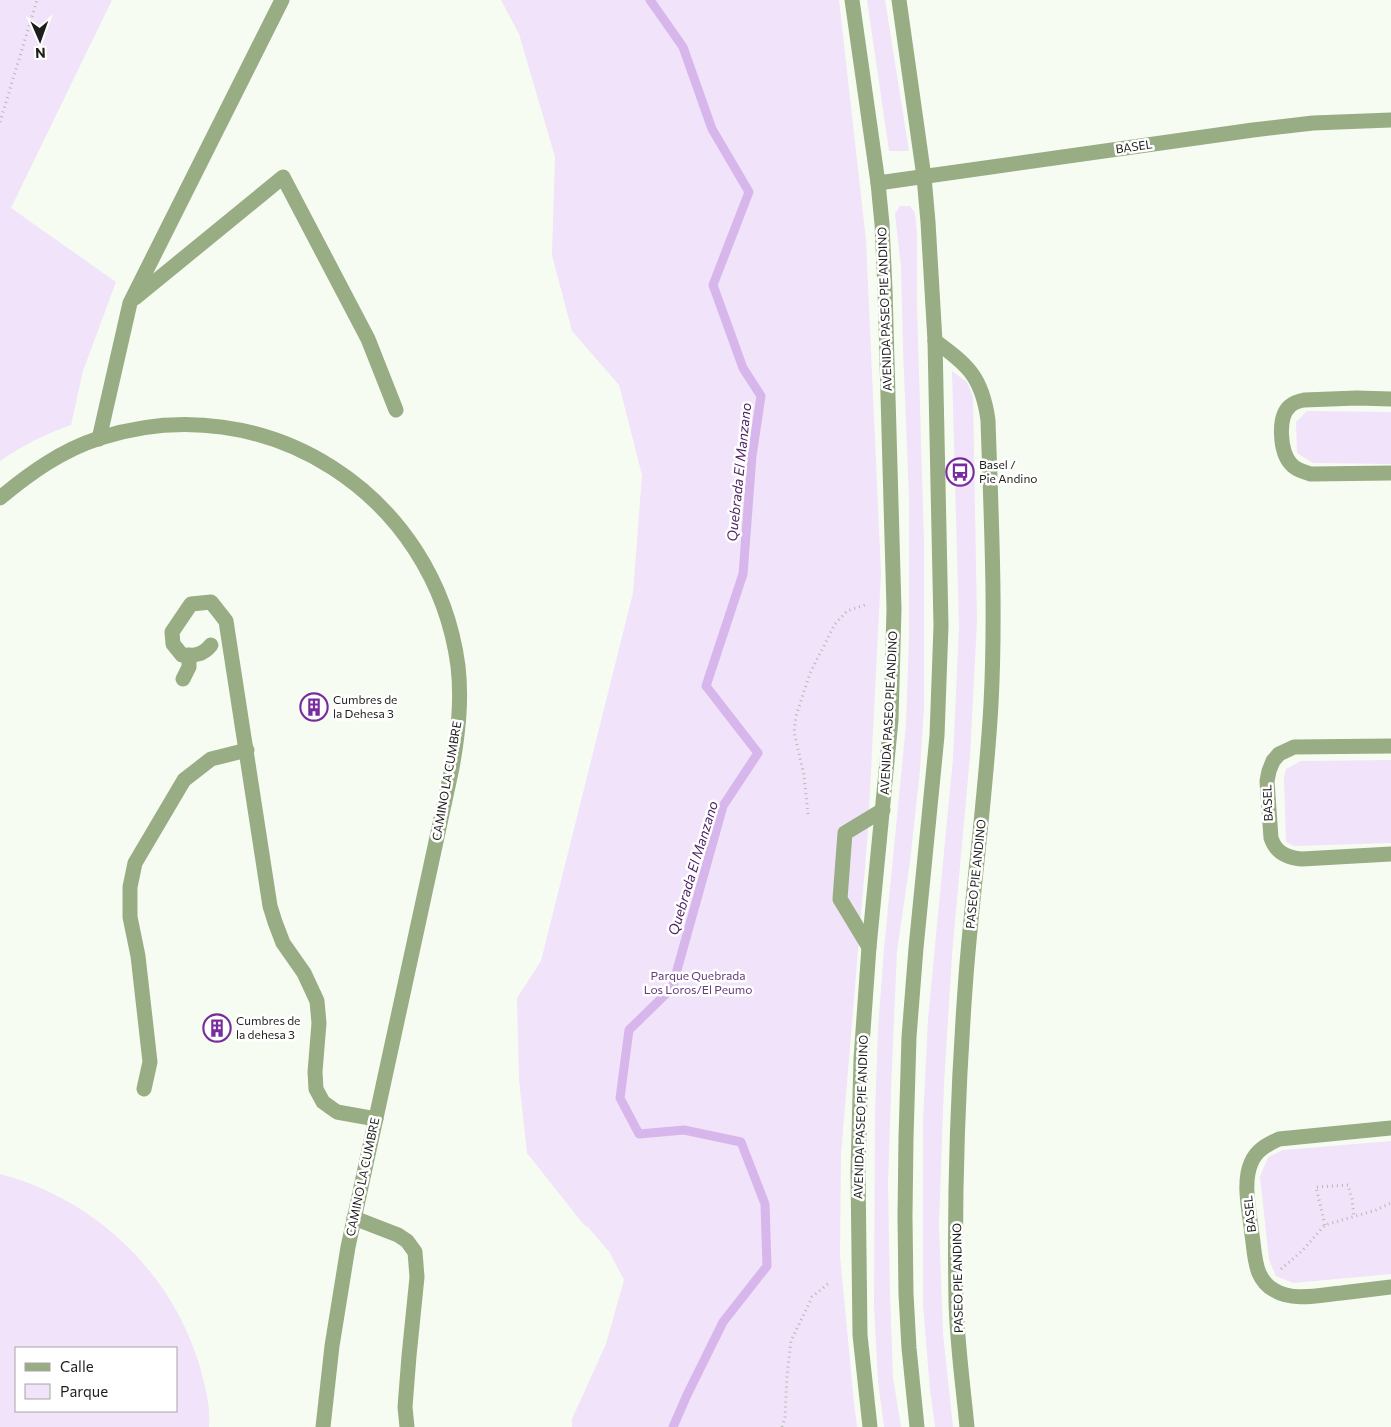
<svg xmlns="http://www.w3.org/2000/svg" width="1391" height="1427" viewBox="0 0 1391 1427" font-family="Commissioner,sans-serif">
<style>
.green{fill:#f1e3f9;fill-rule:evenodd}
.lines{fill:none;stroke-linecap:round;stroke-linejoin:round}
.stream{stroke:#d7b6ec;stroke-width:9}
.path{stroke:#b5b9b2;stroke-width:3;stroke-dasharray:1 4;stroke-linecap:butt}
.minor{stroke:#98ad83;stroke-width:15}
.labels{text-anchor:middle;stroke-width:5;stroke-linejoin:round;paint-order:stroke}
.street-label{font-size:12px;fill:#1e1f1c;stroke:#fff}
.poi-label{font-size:12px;fill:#1e1f1c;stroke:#fff;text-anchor:start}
.park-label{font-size:12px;fill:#643b7b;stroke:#fff}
.water-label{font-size:14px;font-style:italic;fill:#4e2564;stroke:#fff}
</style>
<rect width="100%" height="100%" fill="#f7fcf3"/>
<g class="green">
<path d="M 0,0 L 112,0 L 11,208 L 116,282 L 83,371 L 71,425 C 45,434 23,445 0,461 Z"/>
<path d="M 501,0 L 839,0 L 866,240 L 881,573 L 868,831 L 841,1155 L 840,1256 L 854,1403 L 857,1427 L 572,1427 L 572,1419 L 606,1344 L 624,1280 L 610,1253 L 588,1227 L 584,1225 L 527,1153 L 519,1080 L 517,998 L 541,961 L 633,593 L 642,475 L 619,385 L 572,331 L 552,255 L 555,157 L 519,34 Z"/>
<path d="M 867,0 L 885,0 L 909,151 L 889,151 Z"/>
<path d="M 900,206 L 910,206 L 915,213 L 917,234 L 917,306 L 924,541 L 924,708 L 920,770 L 910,862 L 897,951 L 892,1065 L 888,1183 L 890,1293 L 893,1377 L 901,1427 L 884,1427 L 878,1381 L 874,1306 L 875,1114 L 878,1029 L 884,949 L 906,725 L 909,636 L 909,498 L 903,349 L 901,267 L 895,214 Z"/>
<path d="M 952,371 L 967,382 L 973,397 L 977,621 L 970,756 L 952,955 L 944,1084 L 939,1224 L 943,1333 L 953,1427 L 935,1427 L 930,1390 L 923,1305 L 923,1122 L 928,1019 L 953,758 L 959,627 Z"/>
<path d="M 1307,411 L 1391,412 L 1391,464 L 1313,463 L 1297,453 L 1296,422 Z"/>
<path d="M 1391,760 L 1391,843 L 1294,846 L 1286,842 L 1284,777 L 1286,769 L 1301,761 Z"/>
<path d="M 1391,1141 L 1391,1274 L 1293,1283 L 1276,1276 L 1269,1260 L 1260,1177 L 1268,1157 L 1283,1150 Z"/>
<path d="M 0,1174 C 95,1199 172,1272 200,1367 C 205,1386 211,1407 209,1427 L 0,1427 ZM 16,1348 L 176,1348 L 176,1411 L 16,1411 Z"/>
</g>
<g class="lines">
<path class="stream" d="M 650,0 L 683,47 L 712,129 L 749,192 L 713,285 L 743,368 L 761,396 L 752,456 L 743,574 L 706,686 L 758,753 L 723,806 L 672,988 L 629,1030 L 620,1098 L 639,1134 L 684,1130 L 741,1142 L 765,1204 L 767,1266 L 723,1322 L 687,1395 L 673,1427"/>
<g class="path">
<path d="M 0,122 L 37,0"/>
<path d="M 808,814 L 804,775 L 794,732 L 796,716 L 810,673 L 835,624 L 847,611 L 865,605"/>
<path d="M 1325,1225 L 1316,1187 L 1348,1185 L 1352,1199 L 1354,1217"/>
<path d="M 1281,1269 L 1302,1251 L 1325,1225 L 1376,1210 L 1391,1203"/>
<path d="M 782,1427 L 785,1418 L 787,1375 L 791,1341 L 812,1297 L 829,1283"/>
</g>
<g class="minor">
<path d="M 852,0 L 878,183 L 882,224 L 885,289 L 894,609 L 891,720 L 869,947 L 861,1059 L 858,1171 L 860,1335 L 870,1427"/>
<path d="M 899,0 L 924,177 L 928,222 L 935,341 L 941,626 L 937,736 L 916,948 L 909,1037 L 906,1138 L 905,1216 L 906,1294 L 909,1348 L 917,1427"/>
<path d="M 878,183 L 1253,130 L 1313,123 L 1391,120"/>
<path d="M 135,298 L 283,177 L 368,339 L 396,410"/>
<path d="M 935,341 C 968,365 982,377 988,420 C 991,514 996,609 991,704 C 986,795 973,885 966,976 C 958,1084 954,1193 956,1301 C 957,1343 963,1385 967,1427"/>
<path d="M 1391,399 L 1357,398 L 1304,400 C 1299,401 1294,402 1290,406 C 1277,417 1280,452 1291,464 C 1296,470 1304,472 1311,474 L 1391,473"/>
<path d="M 99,439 L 130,303 L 282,0"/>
<path d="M 0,498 C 30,473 62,450 100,438 C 265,385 435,494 458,666 C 462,701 458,734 452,768 L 348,1247 L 332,1346 L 323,1427"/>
<path d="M 211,645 C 203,655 194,656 182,655 L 173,644 L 172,632 L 191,604 L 211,602 L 226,621 L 270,906 L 275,922 L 283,943 L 304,973 L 317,1001 L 319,1023 L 315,1072 L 316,1089 L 323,1102 L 337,1112 L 376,1119"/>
<path d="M 183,679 L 189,667 L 189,655"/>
<path d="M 1391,746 L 1294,747 L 1279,754 L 1273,761 L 1269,771 L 1267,781 L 1271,838 C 1276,853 1287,858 1302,859 L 1391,854"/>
<path d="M 869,947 L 840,899 L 845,833 L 883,810"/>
<path d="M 144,1089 L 150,1062 L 138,956 L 130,917 L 130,887 L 135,863 L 184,780 L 211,759 L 247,750"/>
<path d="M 1391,1128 L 1279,1139 C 1268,1144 1256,1150 1251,1163 C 1242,1184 1250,1213 1252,1235 C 1254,1247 1254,1261 1259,1273 C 1262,1280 1267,1286 1274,1290 C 1293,1302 1320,1295 1341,1293 C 1358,1291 1374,1289 1391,1287"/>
<path d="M 354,1218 L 398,1235 L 407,1241 L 415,1252 L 417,1277 L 409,1356 L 405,1407 L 407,1427"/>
</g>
</g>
<defs>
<g id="bus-ring" transform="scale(1.4375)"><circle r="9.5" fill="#fff" stroke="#782c9e" stroke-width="1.5"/><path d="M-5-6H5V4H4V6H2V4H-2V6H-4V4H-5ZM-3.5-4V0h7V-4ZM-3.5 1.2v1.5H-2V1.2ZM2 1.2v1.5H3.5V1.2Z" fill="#782c9e"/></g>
<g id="building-ring" transform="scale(1.4375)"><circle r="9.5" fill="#fff" stroke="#782c9e" stroke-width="1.5"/><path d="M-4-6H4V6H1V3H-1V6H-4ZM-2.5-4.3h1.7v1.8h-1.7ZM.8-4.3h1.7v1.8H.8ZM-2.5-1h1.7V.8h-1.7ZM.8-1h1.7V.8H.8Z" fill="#782c9e"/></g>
</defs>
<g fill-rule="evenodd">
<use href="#bus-ring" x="960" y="472"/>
<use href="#building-ring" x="314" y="707"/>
<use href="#building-ring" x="217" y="1028"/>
</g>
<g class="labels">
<g class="street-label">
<text transform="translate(1134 147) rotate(-8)" y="4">BASEL</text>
<text transform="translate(885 309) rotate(-92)" y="4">AVENIDA PASEO PIE ANDINO</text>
<text transform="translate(889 713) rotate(-87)" y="4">AVENIDA PASEO PIE ANDINO</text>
<text transform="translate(447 781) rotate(-80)" y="4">CAMINO LA CUMBRE</text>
<text transform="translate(1268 803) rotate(-92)" y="4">BASEL</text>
<text transform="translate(976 874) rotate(-84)" y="4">PASEO PIE ANDINO</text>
<text transform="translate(861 1117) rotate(-88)" y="4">AVENIDA PASEO PIE ANDINO</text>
<text transform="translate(363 1177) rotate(-78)" y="4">CAMINO LA CUMBRE</text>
<text transform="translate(1250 1214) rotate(-96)" y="4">BASEL</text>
<text transform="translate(958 1278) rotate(-91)" y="4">PASEO PIE ANDINO</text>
</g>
<g class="poi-label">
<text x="979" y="469">Basel /<tspan x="979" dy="14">Pie Andino</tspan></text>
<text x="333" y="704">Cumbres de<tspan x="333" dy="14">la Dehesa 3</tspan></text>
<text x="236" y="1025">Cumbres de<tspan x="236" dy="14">la dehesa 3</tspan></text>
</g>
<g class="park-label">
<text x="698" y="980">Parque Quebrada<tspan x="698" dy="14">Los Loros/El Peumo</tspan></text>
</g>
<g class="water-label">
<text transform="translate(739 472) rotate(-84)" y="5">Quebrada El Manzano</text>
<text transform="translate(693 868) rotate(-73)" y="5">Quebrada El Manzano</text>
</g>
</g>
<rect x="15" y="1347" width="162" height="65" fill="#ffffff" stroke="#a5a5a4"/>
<rect x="25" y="1363" width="25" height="8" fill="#98ad83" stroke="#a5a5a4"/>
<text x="60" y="1372" font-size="15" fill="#1e1f1c">Calle</text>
<rect x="25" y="1384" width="25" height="15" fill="#f1e3f9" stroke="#a5a5a4"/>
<text x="60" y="1397" font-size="15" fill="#1e1f1c">Parque</text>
<g transform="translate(40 40) rotate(178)" stroke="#ffffff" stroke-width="4" paint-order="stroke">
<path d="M0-4L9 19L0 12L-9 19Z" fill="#1e1f1c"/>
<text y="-8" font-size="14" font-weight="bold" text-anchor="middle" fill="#1e1f1c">N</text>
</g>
</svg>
